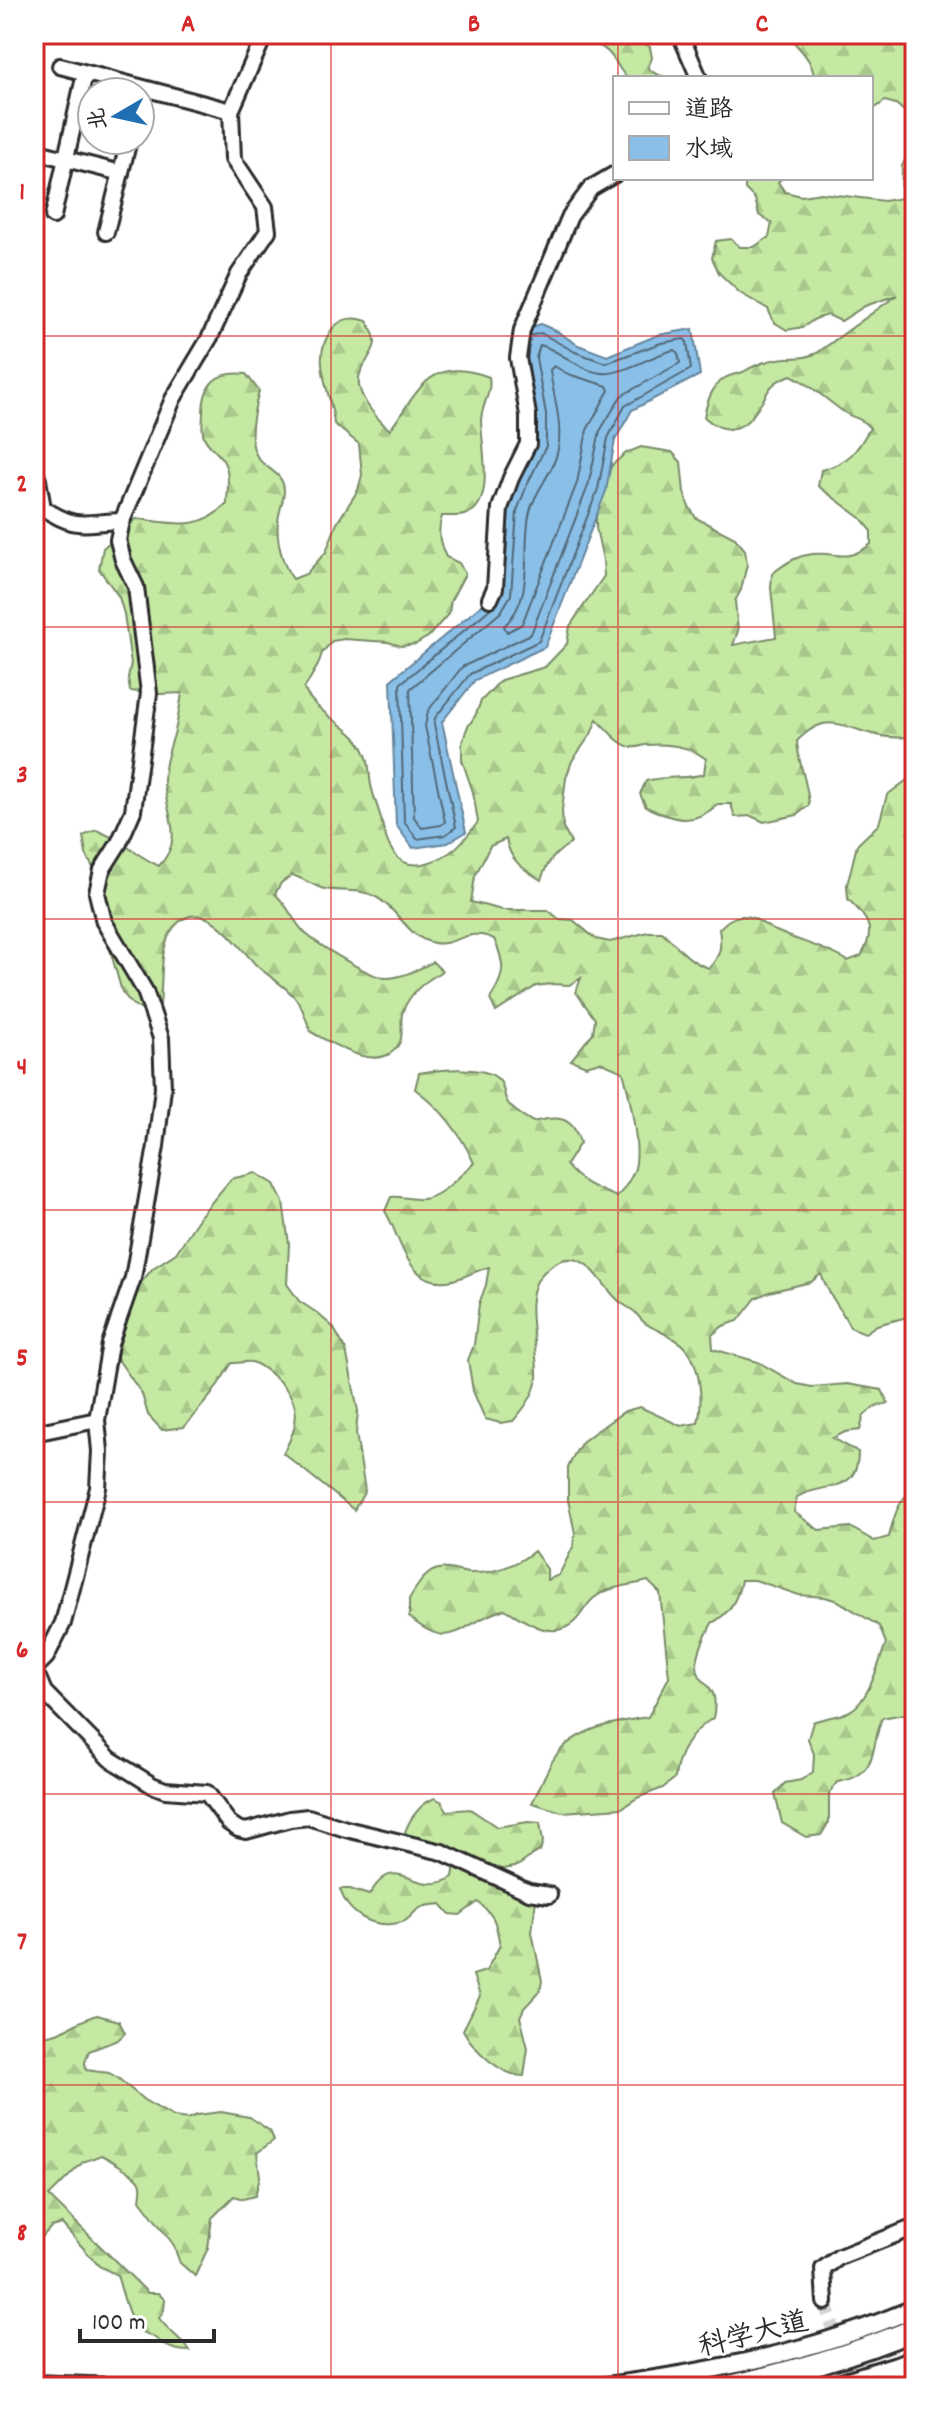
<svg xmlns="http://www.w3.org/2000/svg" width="949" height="2421" viewBox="0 0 949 2421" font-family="Dekko,'LXGW WenKai TC',sans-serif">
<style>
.forest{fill:url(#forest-firs);stroke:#788a67;stroke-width:2}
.water{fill:#8ac0e8;stroke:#64849c;stroke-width:2}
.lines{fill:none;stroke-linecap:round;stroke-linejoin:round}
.shore{stroke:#516777;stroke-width:2}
.minor-tunnel{stroke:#d5d5d5;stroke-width:14;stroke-dasharray:14 7;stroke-linecap:butt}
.minor-casing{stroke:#2b2b2b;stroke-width:20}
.major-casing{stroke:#2b2b2b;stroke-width:22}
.highway-casing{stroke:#2b2b2b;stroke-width:26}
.minor{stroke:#fff;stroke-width:14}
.major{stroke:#fff;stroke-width:16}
.highway{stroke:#fff;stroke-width:20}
.grid{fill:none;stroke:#d62828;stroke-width:2;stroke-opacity:0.55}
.labels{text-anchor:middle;stroke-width:6;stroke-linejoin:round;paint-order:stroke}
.street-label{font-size:28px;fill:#2b2b2b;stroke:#fff}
.neatline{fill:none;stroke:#d62828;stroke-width:3}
.grid-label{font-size:26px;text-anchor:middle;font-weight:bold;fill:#d62828}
</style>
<defs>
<pattern id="forest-firs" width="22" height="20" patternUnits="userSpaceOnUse" patternTransform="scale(2)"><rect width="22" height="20" fill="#c5e9a3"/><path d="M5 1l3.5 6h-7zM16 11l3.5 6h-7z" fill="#a9c88c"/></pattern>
</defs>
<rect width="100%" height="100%" fill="#fff"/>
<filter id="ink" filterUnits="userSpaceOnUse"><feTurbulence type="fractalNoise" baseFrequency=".0125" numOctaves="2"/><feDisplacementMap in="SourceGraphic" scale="16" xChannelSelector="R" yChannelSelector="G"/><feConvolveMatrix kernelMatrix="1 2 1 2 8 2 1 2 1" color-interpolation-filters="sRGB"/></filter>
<g filter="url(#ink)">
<g class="forest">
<path d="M 561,34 L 629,34 L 650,47 L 652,58 L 648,68 L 656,74 L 668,78 L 627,78 C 613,62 615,52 592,42 C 581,38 571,41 561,34 Z"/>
<path d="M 787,34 L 915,34 L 915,99 L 904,111 L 896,104 L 885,101 L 871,111 L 871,78 L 814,78 C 813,59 798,48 787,34 Z"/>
<path d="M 910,151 L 915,151 L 915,736 C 899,739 881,737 865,732 C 834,722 822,716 797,741 C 798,764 808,783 809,805 L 797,815 L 764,822 L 751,816 L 735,817 L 731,804 L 718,804 C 693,827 675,820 646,807 L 640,794 L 646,781 C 666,775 685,780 704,774 L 706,759 C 689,745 667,743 645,745 C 641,746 636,748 632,747 C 619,746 606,728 597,719 L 591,734 L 572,761 L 566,778 L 562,810 L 563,828 L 571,843 C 555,853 547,862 541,880 C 523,869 510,861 506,839 L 490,846 L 475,876 L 471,902 L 502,910 L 548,910 L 559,919 L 573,920 L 596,939 L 610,942 L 648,932 L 662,932 C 678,946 688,962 709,968 C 721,955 722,946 719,929 C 726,922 731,917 741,916 C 755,915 764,926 776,931 C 800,942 825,947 848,961 L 861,956 C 877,929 868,919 848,899 L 847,885 L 857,845 L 879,824 L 887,795 L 915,774 L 915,1315 L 877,1325 L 865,1333 L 850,1327 C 841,1308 828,1295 821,1274 L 811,1282 L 769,1292 L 756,1298 L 738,1321 L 723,1326 L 712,1335 L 713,1349 L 758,1362 L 797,1384 L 812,1387 L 847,1384 L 882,1390 L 888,1403 L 874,1407 L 864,1415 L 860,1430 L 845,1432 L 833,1438 L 858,1452 C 858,1496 824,1481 797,1497 L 794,1512 L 819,1530 L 850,1527 L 874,1541 L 889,1537 C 893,1519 899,1497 915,1488 L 915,1712 L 882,1718 C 870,1749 879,1776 837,1782 L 829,1794 L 829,1822 L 821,1835 L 806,1837 L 782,1823 L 775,1794 L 785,1783 L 801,1780 L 813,1772 L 814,1754 L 808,1739 L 813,1722 C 825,1717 839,1717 850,1711 C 869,1701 879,1662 886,1643 L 879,1626 L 838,1601 L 825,1597 L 799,1595 L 755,1580 L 741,1580 C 738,1599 729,1614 712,1623 C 706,1635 697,1652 697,1666 C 698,1688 721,1680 713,1718 C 692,1731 677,1753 675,1778 L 663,1788 L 637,1798 L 622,1808 L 562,1812 L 532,1803 C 540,1788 546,1770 555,1757 C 575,1728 616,1722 648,1717 L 669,1677 L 660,1593 L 648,1581 C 630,1586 609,1586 594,1598 C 586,1604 582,1615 574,1622 C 552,1642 525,1621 505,1609 C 460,1622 454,1655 409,1617 L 409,1599 C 414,1591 420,1580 428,1574 C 442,1563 455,1572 470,1573 C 492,1574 518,1565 534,1551 L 547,1569 L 547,1580 L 559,1575 L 573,1547 L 575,1533 L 568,1500 L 568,1468 L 574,1455 L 582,1442 L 595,1432 L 625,1411 L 640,1407 L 681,1426 L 698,1423 C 703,1401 701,1365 685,1347 C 676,1337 659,1332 648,1325 C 642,1322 639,1317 635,1312 C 630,1308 625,1306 620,1302 C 605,1290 595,1265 577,1260 C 563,1256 554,1263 544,1272 C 519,1295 539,1348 537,1378 C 535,1394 524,1409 513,1421 L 500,1423 L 485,1419 L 473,1391 L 468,1360 L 474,1345 L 479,1304 L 486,1285 L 489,1267 C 477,1270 466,1277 453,1280 C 407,1290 402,1239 385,1211 L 391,1197 C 401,1196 414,1200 422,1199 C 441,1198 460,1175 474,1163 C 461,1134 441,1108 415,1089 L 419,1073 C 437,1070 486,1064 499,1080 C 505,1087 503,1096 508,1103 C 513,1111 525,1117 533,1122 C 558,1115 573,1116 580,1143 L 566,1165 C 579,1182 597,1189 617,1197 C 624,1189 630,1181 634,1171 C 642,1151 629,1093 623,1072 L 600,1062 L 586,1066 L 571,1060 L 593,1033 L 595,1019 L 576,992 L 581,978 L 569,985 L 551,984 L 536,986 L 496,1012 L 490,999 C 505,975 506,965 494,939 C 467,926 456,947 434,943 C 407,938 399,909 376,897 C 357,887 338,893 321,888 C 311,884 302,878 292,875 L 281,883 L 275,894 C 289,906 293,922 305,933 C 317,944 371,978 386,978 C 402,978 419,969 433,962 L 442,971 C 426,981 410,992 403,1011 C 399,1020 404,1032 400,1042 C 382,1077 334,1044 311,1032 C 307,1023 304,1011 299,1003 C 289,988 271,978 257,966 C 239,948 204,891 174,927 C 157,948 164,986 159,1012 L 145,1012 L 132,1004 L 122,992 L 109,946 L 110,932 L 101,883 L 86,854 L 83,836 L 96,830 C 119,838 137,856 159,866 C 186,837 165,814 164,781 C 164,763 170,748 175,731 C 178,719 180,706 182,693 L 160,694 L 130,691 L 128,678 L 131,663 L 124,614 L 119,597 L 99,569 L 103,548 L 136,519 C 172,522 198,533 227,504 C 227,493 230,477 226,467 C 222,453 210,450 204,437 C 201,429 203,421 203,412 C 204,383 216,371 246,374 L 259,391 C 254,410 246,440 258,458 C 267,470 284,473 284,491 C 284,500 279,511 278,521 C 276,539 282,565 293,579 L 306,574 L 326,552 L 337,523 L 358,490 L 362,475 L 359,444 L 334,424 C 332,391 308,358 333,328 C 343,317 354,317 367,321 C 383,347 372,348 361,371 C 351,391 376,418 390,430 C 419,390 430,355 489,377 C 492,394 482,403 481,420 C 481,445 496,503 467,514 C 460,517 450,516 442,516 C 437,532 439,542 446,557 L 459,563 L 465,574 L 451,600 L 449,613 L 429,636 L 416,644 L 401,646 L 388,642 L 344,639 L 332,641 L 322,653 L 318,665 L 304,689 C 319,718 356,726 366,755 C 370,764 369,776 371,785 C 373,795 377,805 380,815 C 386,841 393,872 427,863 C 452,856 463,842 478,822 L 473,792 L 462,760 L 462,744 L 467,728 L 475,716 L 481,701 L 501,680 L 545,667 L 567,644 L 570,626 L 604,576 L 603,560 L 596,528 L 596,498 L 612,465 L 626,453 L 641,447 L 672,452 L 681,462 L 684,492 L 688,505 L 696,518 L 735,538 L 745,550 L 747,564 L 741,590 L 735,601 L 738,631 L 733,645 L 776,637 L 771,588 L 772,574 C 783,565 794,557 807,555 C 835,549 843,566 871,544 L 871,530 L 861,518 L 818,486 L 821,470 C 849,462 856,453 870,428 C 858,415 855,420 844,412 C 825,399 811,384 791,375 C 785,378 778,380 774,384 C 767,390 765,398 760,405 C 744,431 727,437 704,417 C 707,402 711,387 725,378 C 730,375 737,374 743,372 C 755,365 771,359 786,358 C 799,357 803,359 817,353 L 897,295 L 865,306 L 841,321 L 828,315 L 815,319 L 803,327 L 787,330 L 774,322 L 768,309 L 740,293 L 719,273 L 712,258 L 716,241 L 731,239 L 740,247 L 754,247 L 769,237 L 772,223 L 759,215 L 755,199 L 745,189 L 745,178 L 782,178 L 778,182 L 785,192 L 802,196 L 821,193 L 884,201 L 901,198 L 902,166 Z"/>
<path d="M 256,1173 L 274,1184 L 283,1202 L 289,1244 L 287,1284 L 299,1301 L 317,1313 L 333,1327 L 346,1350 L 358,1411 L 356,1433 L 365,1491 L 354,1510 L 283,1453 C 301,1423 302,1399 273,1376 C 268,1371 258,1364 252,1362 C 246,1361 238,1363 232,1363 L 212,1394 L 184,1427 L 162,1430 L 148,1415 L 142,1394 L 117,1358 L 115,1314 L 153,1268 L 176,1253 L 201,1215 L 231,1179 Z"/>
<path d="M 435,1798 L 442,1802 L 447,1811 L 470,1809 L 497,1827 L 528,1822 L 540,1823 L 543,1841 L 540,1851 C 530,1855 524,1864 514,1867 C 506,1869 501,1868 493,1873 L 522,1899 L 536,1899 L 532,1932 L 542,1981 L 540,1991 L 524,2008 L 520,2017 L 528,2048 L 524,2076 C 501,2076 474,2050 463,2030 L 480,1996 L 473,1975 L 486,1971 L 500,1945 C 495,1922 497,1918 478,1902 L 460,1915 L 450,1914 L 441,1904 C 435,1905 428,1905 422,1907 C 414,1910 410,1920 402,1922 C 374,1930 348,1915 340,1889 L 350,1889 L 369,1895 C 372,1891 376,1884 381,1880 C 401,1861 420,1897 453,1877 L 455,1865 L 417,1845 L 405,1832 C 410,1818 421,1803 435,1798 Z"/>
<path d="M 97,2015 L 119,2021 L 125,2033 L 118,2040 L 89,2051 L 85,2062 L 86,2070 L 109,2073 L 118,2078 L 144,2100 L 174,2117 L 187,2119 L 197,2115 L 221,2112 L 249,2117 L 270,2131 L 274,2140 L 257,2153 L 260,2177 L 255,2196 L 243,2199 L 234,2196 L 212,2218 L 208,2248 L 195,2276 L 180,2263 L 173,2244 L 140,2200 C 141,2193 143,2184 138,2179 C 133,2173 109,2159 101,2155 L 83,2162 L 49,2196 L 148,2293 L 158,2293 L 165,2300 L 164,2310 L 159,2318 C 168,2331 181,2338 190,2351 C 175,2351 166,2347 155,2338 C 149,2334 143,2334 138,2329 C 128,2318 122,2291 117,2275 L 99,2266 L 62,2224 L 51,2227 L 34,2246 L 34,2039 C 41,2035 46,2036 53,2034 C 69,2030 81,2019 97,2015 Z"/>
</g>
<path class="water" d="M 541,324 L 558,332 L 578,345 L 607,356 L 658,335 L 693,329 L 700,375 L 632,410 L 615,440 L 606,491 L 545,647 L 475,680 L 442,722 L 466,832 L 448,843 L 413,848 L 396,825 L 391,680 L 489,599 L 500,508 L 528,444 L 522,330 Z"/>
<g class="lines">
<g class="shore">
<path d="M 540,345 C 561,350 584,376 609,373 C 630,371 652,355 674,350 L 678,353 L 680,363 L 621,396 L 600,431 L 588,486 L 531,634 L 462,667 L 428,711 L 425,726 L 445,822 L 441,825 L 422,828 L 414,817 L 410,689 L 501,612 L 511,595 L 517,511 L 527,485 L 546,446 L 546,414 L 536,358 Z"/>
<path d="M 554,366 L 568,374 L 607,386 L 609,390 L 587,430 L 577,483 L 522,624 L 507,632 L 504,626 C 535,597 522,554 529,516 C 533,492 554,473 558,449 C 563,422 553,396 550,370 Z"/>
<path d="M 491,608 L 400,684 L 404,821 L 417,839 L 445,835 L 456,827 L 434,724 L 435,718 L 470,674 L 539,641 L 598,489 L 608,438 L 625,406 L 691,369 L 687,342 L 684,339 L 661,343 L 606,363 L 575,352 L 541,333 L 530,336"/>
</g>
<path class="minor-tunnel" d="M 825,2302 L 851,2387"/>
<g class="minor-casing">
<g id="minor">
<path d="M 680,34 L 699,78"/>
<path d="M 60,66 L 231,111"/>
<path d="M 34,151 L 121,173"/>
<path d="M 53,216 L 85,73"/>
<path d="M 106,232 L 129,140"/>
<path d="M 34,470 L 38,480 L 43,508 C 78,531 83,522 122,521"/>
<path d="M 490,599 L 495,588 L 500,508 L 511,478 L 528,444 L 528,415 L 518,358 L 522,330 L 570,216 L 591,188 L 615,174"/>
<path d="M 34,1433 L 97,1420 L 110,1344 L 133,1278 L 156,1146 L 163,1088 L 161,1038 L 145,991 L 104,922 L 97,893 L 102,870 L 119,843 L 133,811 L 149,693 L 136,587 L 123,560 L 118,540 L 122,521 L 173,399 L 210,337 L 239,274 L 268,231 L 265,207 L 233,159 L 231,111 L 265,34"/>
<path d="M 34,1669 L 46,1657 L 63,1623 L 98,1488 L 100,1451 L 97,1420"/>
<path d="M 34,1674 L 39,1680 L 44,1692 L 110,1759 L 152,1785 L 165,1790 L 207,1793 L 229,1823 L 238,1829 L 246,1831 L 290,1819 L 308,1817 L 346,1829 L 442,1852 L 529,1892 L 549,1895"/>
<path d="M 825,2302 L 823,2269 L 839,2257 L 915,2227"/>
</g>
</g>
<g class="major-casing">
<g id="major">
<path d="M 34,2384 L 116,2387"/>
<path d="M 599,2387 C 707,2373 815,2352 915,2308"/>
<path d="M 901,2387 L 915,2382"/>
</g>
</g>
<g class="highway-casing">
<g id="highway">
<path d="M 726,2387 C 790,2372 854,2355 915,2329"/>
<path d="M 833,2387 L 897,2367 L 915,2360"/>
</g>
</g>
<use href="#minor" class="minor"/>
<use href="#major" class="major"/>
<use href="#highway" class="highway"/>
</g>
</g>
<path class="grid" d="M 331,34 L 331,2387M 618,34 L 618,78M 618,178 L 618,2387M 34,336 L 915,336M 34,627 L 915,627M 34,919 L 915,919M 34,1210 L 915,1210M 34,1502 L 915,1502M 34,1794 L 915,1794M 34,2085 L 915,2085"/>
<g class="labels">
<g class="street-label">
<text transform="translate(753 2332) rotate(-14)" y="10">科学大道</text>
</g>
</g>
<rect width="949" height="2421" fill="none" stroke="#fff" stroke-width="88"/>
<rect x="613" y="76" width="260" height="104" fill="#ffffff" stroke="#aaaaaa" stroke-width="2"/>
<rect x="629" y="102" width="40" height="12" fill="#ffffff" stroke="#aaaaaa" stroke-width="2"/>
<text x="685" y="116" font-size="24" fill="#2b2b2b">道路</text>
<rect x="629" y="136" width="40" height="24" fill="#8ac0e8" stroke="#aaaaaa" stroke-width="2"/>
<text x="685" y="156" font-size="24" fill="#2b2b2b">水域</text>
<g transform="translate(116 116) rotate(261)"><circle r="38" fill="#ffffff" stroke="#aaaaaa" stroke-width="2"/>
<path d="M0-6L14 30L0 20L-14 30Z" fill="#1f6fb2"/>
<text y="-12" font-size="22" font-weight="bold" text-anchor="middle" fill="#2b2b2b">北</text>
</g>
<path d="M80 2329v12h134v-12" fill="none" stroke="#2b2b2b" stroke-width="4"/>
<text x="92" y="2329" font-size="24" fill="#2b2b2b" stroke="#ffffff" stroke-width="6" paint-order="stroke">100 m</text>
<rect x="44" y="44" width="861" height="2333" class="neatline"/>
<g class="grid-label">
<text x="188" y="31">A</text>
<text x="474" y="31">B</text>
<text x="762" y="31">C</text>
<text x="22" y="199">1</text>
<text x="22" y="491">2</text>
<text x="22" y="782">3</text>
<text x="22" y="1074">4</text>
<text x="22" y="1365">5</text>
<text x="22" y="1657">6</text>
<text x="22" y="1949">7</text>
<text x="22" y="2240">8</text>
</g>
</svg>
